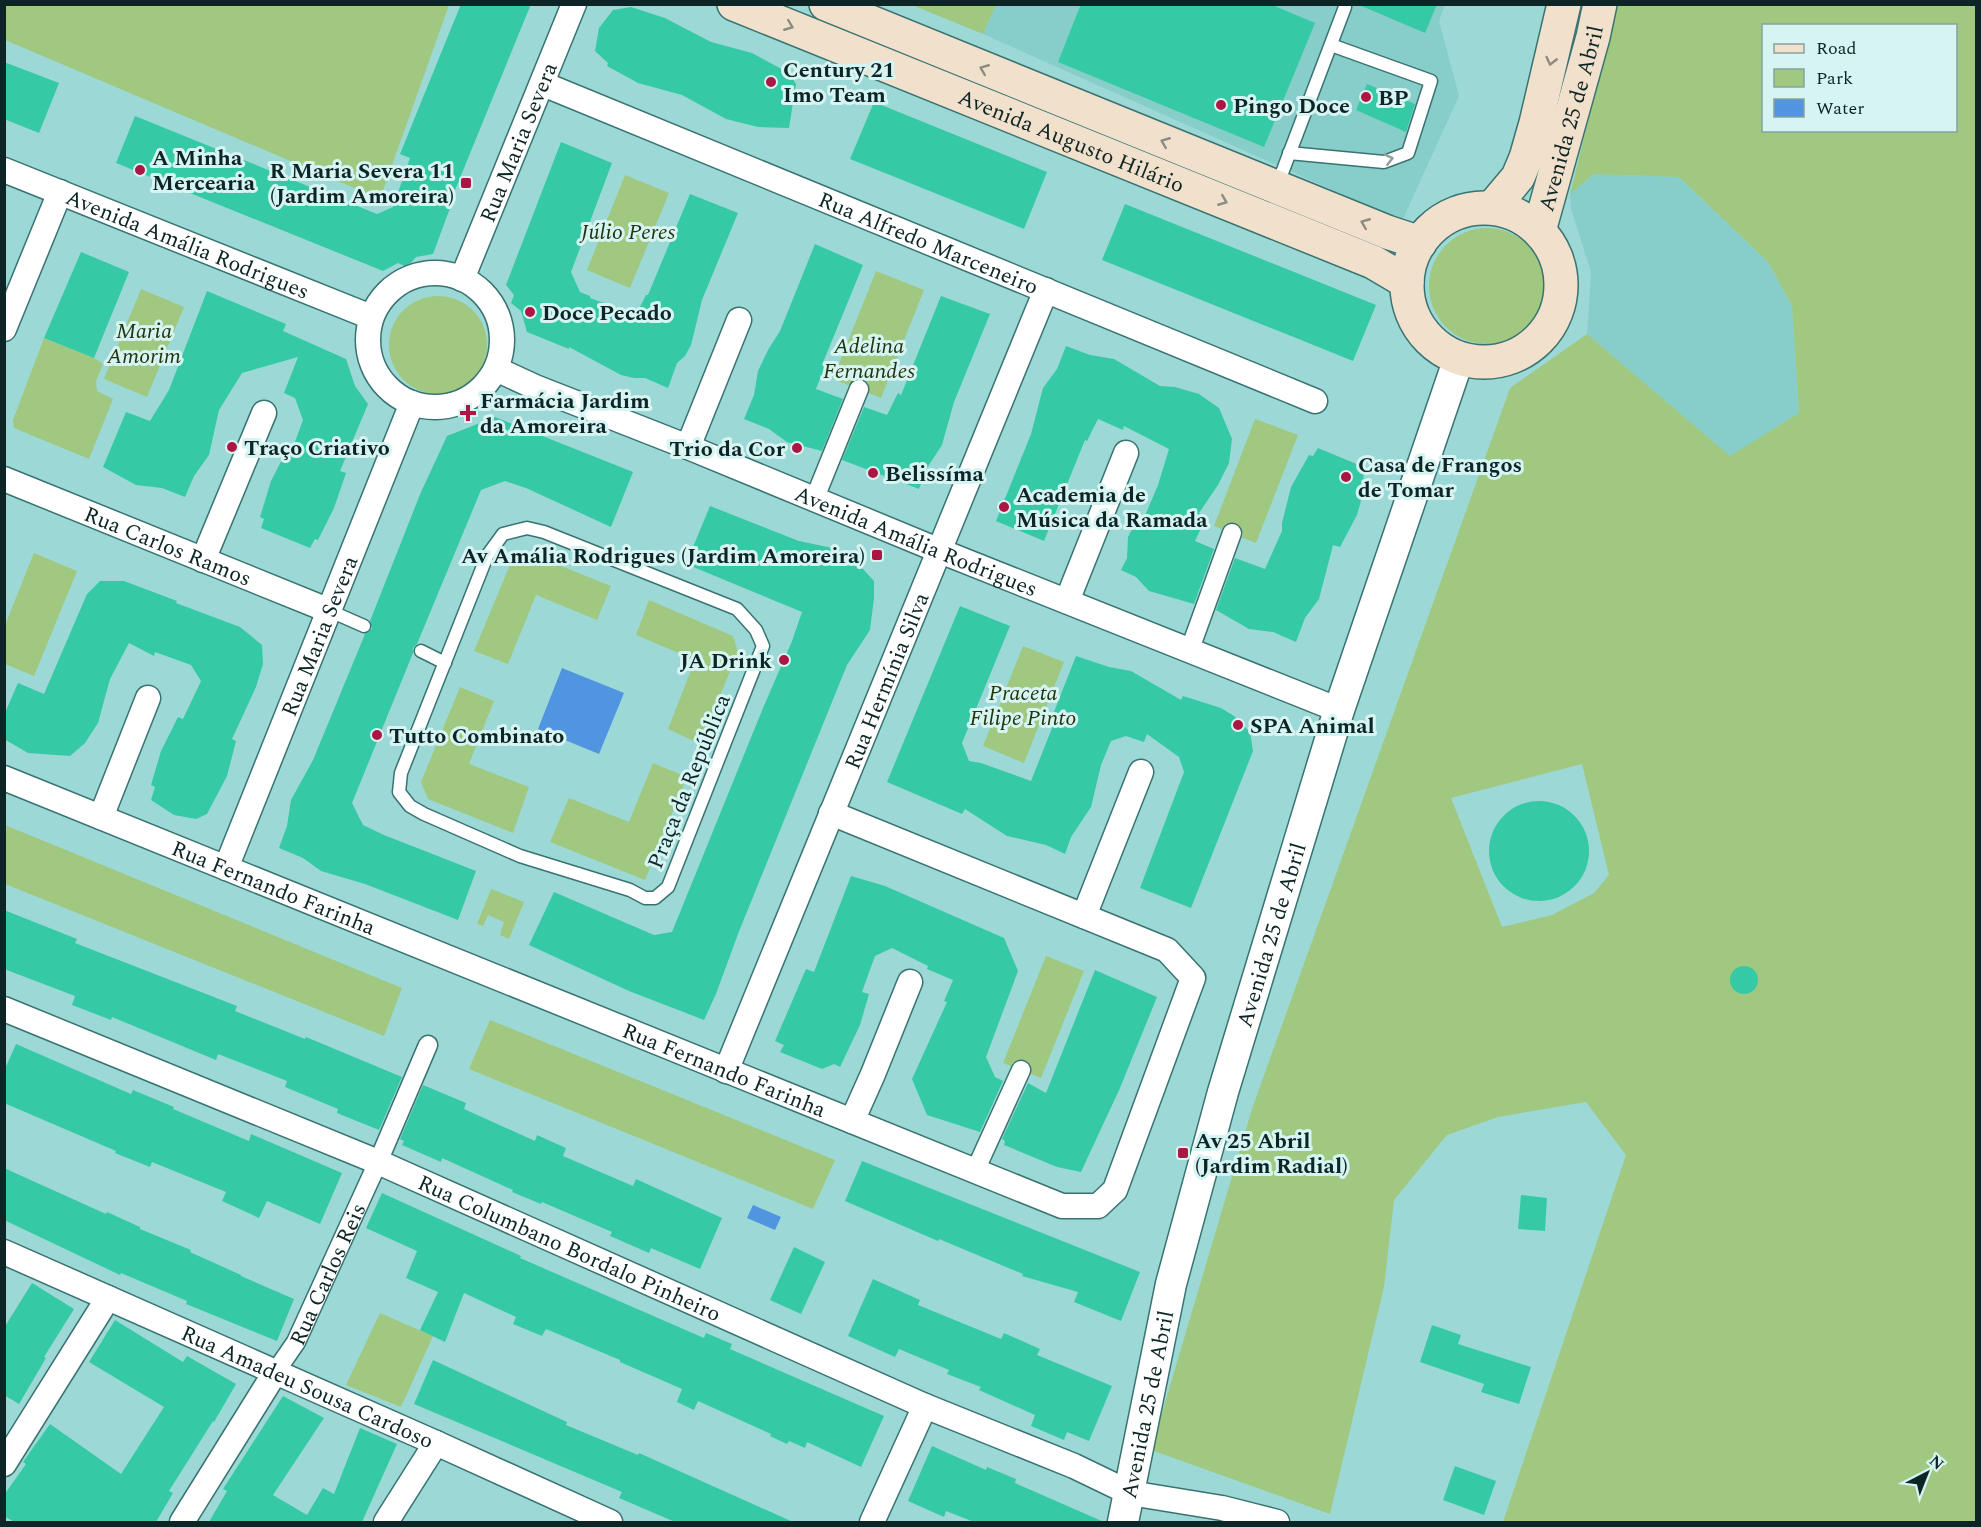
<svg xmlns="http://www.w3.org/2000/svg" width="1981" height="1527" viewBox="0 0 1981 1527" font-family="Spectral,serif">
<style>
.built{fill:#87ceca}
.green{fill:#a0c880;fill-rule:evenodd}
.water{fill:#4f95e0}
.building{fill:#35caa5}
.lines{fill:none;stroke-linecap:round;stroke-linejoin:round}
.service-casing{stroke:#387371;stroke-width:15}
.pedestrian-casing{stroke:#387371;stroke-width:21}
.minor-casing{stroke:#387371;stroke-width:27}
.tertiary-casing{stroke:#387371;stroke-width:33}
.secondary-casing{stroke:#387371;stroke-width:36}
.service{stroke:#fff;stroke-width:12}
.pedestrian{stroke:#fff;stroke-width:18}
.minor{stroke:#fff;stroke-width:24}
.tertiary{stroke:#fff;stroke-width:30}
.secondary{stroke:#f1e0cb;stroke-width:33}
.oneway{stroke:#8a8c80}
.oneway2{stroke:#929d9d}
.poi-dot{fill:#ab1642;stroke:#d6f4f2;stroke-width:2}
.labels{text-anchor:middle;stroke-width:6;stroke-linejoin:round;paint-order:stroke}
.poi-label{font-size:22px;font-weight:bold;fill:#0d2625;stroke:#d6f4f2;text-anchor:start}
.street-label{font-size:22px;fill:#0d2625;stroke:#d6f4f2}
.park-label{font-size:22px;font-style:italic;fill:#21340e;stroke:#d6f4f2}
</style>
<rect width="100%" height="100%" fill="#9cd9d6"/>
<g class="built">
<path d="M 996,5 L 1445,5 L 1439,21 L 1459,96 L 1402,221 L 983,34 Z"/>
<path d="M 1594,174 L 1679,177 L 1768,262 L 1792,306 L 1799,413 L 1730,457 L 1587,334 L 1591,272 L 1571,209 L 1570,194 Z"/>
</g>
<g class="green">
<path d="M 4,5 L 5,4 L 449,5 L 380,199 L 5,40 Z"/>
<path d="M 912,5 L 996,4 L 996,5 L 983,34 Z"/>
<path d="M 1617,5 L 1976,5 L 1976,1522 L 1503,1522 L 1626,1155 L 1586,1102 L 1498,1117 L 1447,1135 L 1394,1200 L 1384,1287 L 1330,1514 L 1151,1450 L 1252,1109 L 1510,388 L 1587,334 L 1730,456 L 1799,413 L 1792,306 L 1768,262 L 1679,177 L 1594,174 L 1570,194 ZM 1764,26 L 1956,26 L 1956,130 L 1764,130 ZM 1582,764 L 1609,875 L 1594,893 L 1552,915 L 1502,927 L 1451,798 Z"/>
<path d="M 625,175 L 669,193 L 630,288 L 587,270 Z"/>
<circle cx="1487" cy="286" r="58"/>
<path d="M 876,271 L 924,290 L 881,398 L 833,379 Z"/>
<path d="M 141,289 L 184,307 L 147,397 L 104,379 Z"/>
<circle cx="438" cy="345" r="49"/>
<path d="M 44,338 L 94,358 L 103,364 L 96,381 L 97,391 L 113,399 L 89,459 L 14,428 L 13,420 Z"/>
<path d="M 1255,419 L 1298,435 L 1256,543 L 1214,526 Z"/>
<path d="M 526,552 L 611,586 L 597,620 L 536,595 L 508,664 L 474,651 L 512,560 Z"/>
<path d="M 34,553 L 77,571 L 34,676 L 5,664 L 5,625 Z"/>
<path d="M 649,600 L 733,636 L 738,652 L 700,744 L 668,729 L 695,660 L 636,635 Z"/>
<path d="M 1023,646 L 1064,662 L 1024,763 L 983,746 Z"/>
<path d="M 460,687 L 494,701 L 469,764 L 529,787 L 513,833 L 428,799 L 421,782 Z"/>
<path d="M 653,763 L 687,777 L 645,880 L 550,842 L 569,798 L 629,822 Z"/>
<path d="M 5,825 L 402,988 L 384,1036 L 5,884 Z"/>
<path d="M 491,889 L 524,902 L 509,939 L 500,935 L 504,922 L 488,915 L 483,926 L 477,924 Z"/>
<path d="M 1046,956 L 1084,971 L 1041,1078 L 1003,1063 Z"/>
<path d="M 490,1020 L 835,1160 L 813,1209 L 469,1069 Z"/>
<path d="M 380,1313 L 433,1336 L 401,1407 L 346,1385 Z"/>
</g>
<g class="water">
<path d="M 562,668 L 624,693 L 599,754 L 538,729 Z"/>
<path d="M 753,1205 L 781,1217 L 775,1230 L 747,1218 Z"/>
</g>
<g class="building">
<path d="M 461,4 L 531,4 L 451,200 L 453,200 L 433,254 L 416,257 L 407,267 L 398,263 L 383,271 L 116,163 L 135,116 L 377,214 L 393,207 L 410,158 L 400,154 Z"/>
<path d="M 1081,4 L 1270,4 L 1315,23 L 1264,147 L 1058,62 Z"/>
<path d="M 1357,4 L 1437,4 L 1425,33 Z"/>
<path d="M 631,7 L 665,18 L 711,42 L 752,53 L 789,73 L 796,84 L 789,128 L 758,127 L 726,119 L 682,95 L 638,83 L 607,66 L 608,63 L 595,51 L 599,28 L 613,10 Z"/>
<path d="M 4,62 L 59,83 L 39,133 L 4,119 Z"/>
<path d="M 1367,84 L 1415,104 L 1406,132 L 1356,110 Z"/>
<path d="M 874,102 L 1047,172 L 1024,229 L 850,159 Z"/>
<path d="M 561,142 L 612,163 L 571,272 L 580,292 L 590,296 L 590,298 L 636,315 L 646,295 L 648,295 L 690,194 L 738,213 L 702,300 L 691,345 L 685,356 L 677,363 L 668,388 L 645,378 L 634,378 L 621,375 L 569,347 L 569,349 L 527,332 L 521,311 L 511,303 L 514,295 L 506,285 Z"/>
<path d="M 1125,204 L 1376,305 L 1353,361 L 1102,260 Z"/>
<path d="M 815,244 L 863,265 L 822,365 L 825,366 L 816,389 L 843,399 L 822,451 L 787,442 L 769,429 L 744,419 L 754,395 L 758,371 L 768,350 L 780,331 Z"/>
<path d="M 81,252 L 129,272 L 94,358 L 44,338 Z"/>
<path d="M 207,291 L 286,324 L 283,331 L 346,359 L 355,386 L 368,404 L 340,471 L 346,473 L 334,508 L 318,540 L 315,539 L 310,548 L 261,528 L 264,519 L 260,517 L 271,481 L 288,448 L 292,450 L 303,420 L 295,398 L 284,393 L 298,357 L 242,373 L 219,410 L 209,455 L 194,476 L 185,497 L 162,488 L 136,485 L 103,467 L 126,412 L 150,421 L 169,390 Z"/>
<path d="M 941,296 L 990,314 L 954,402 L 942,445 L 927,468 L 919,489 L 842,460 L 864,407 L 887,415 L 898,393 L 901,395 Z"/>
<path d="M 1066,346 L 1090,355 L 1114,359 L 1160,386 L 1175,387 L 1199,394 L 1219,408 L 1232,439 L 1229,463 L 1218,485 L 1199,513 L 1206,518 L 1195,541 L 1214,549 L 1194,604 L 1149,591 L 1136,577 L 1121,570 L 1127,558 L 1128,537 L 1139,515 L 1144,518 L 1158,485 L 1169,449 L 1124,426 L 1123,430 L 1098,419 L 1087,441 L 1085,440 L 1044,541 L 996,521 L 1031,434 L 1043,388 L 1057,369 Z"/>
<path d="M 495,417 L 633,472 L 611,527 L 526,488 L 505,481 L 481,490 L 417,644 L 413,648 L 413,653 L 352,803 L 363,825 L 384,835 L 476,871 L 458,920 L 365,884 L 321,871 L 303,858 L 279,848 L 287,826 L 291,800 L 313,760 L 365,634 L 372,629 L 370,621 L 421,492 L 447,436 Z"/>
<path d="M 1318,448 L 1366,468 L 1363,478 L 1367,479 L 1357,515 L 1340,547 L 1333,545 L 1319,599 L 1305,618 L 1296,642 L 1273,632 L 1249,629 L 1216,610 L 1235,558 L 1265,569 L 1282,531 L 1282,523 L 1291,487 L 1309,455 L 1313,456 Z"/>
<path d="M 710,506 L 799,541 L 837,549 L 862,568 L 874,581 L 874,598 L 870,630 L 847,665 L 738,934 L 716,994 L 704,1020 L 629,991 L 529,945 L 554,892 L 654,935 L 672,932 L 763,708 L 792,641 L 802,612 L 686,564 Z"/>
<path d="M 100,581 L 124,581 L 177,601 L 176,603 L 240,627 L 262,645 L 263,664 L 256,687 L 232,739 L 236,741 L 227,776 L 207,814 L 196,819 L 174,815 L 151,800 L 155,787 L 151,785 L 161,751 L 178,717 L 183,719 L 201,681 L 191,665 L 155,652 L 154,656 L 129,643 L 110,679 L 98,723 L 85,743 L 70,756 L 28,753 L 4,739 L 4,715 L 18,683 L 44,694 L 87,594 Z"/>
<path d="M 960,606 L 1010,626 L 962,743 L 969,761 L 981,763 L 1031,781 L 1054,723 L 1050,722 L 1076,656 L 1109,667 L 1131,671 L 1181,700 L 1183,696 L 1221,708 L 1234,716 L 1250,732 L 1253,751 L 1191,908 L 1140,888 L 1184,772 L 1179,757 L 1147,734 L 1144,742 L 1126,736 L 1111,741 L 1101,765 L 1091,807 L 1071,837 L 1065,854 L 1046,845 L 1007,836 L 965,809 L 962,814 L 887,782 Z"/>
<circle cx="1539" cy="851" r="50"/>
<path d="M 851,876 L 885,886 L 1004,938 L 1018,971 L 986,1057 L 995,1077 L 1003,1081 L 980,1132 L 927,1115 L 912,1079 L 947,1002 L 944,1001 L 953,980 L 927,969 L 928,966 L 892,948 L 875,956 L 862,992 L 869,994 L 860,1025 L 840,1067 L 834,1064 L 822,1069 L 780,1052 L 784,1045 L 775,1041 L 806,969 L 814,972 Z"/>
<path d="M 4,910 L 77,939 L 75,943 L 237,1006 L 235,1011 L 305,1039 L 306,1037 L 402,1077 L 379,1130 L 337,1113 L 338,1109 L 285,1087 L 287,1081 L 218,1054 L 216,1060 L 112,1017 L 111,1020 L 72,1005 L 75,996 L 4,969 Z"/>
<circle cx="1744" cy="980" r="14"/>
<path d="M 1095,970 L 1157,997 L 1120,1088 L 1081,1172 L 1057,1167 L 1004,1145 L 1005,1141 L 1002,1139 L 1028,1083 L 1046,1093 Z"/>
<path d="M 16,1044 L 131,1094 L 133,1090 L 174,1107 L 173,1109 L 249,1141 L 251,1134 L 342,1173 L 320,1224 L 267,1201 L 259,1218 L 222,1201 L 226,1192 L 152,1162 L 150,1167 L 115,1153 L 116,1151 L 4,1103 L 4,1071 Z"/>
<path d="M 423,1085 L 466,1103 L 464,1109 L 535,1141 L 537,1135 L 566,1148 L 563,1156 L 633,1186 L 636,1179 L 722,1218 L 700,1269 L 651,1248 L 649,1253 L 610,1236 L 612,1232 L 542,1202 L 541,1204 L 512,1192 L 513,1190 L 442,1158 L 441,1162 L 402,1145 L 404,1141 L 400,1139 Z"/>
<path d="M 862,1161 L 1140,1272 L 1121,1321 L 1074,1302 L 1078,1292 L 1022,1276 L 1023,1274 L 939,1239 L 938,1241 L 845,1201 Z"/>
<path d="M 4,1168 L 106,1214 L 107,1212 L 140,1227 L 140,1229 L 191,1250 L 190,1252 L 241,1275 L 241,1276 L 294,1299 L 277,1341 L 186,1304 L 187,1301 L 121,1273 L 120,1275 L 4,1220 Z"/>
<path d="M 382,1193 L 521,1256 L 520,1258 L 704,1338 L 706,1333 L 732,1344 L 730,1349 L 884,1416 L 861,1467 L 807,1442 L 805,1448 L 789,1441 L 787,1444 L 770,1436 L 771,1434 L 698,1401 L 694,1410 L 677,1402 L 682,1389 L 620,1362 L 620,1360 L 546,1329 L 542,1336 L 513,1324 L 516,1317 L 464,1293 L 445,1342 L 420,1330 L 438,1292 L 406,1278 L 417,1251 L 366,1228 Z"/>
<path d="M 1521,1195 L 1547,1198 L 1545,1231 L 1518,1229 Z"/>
<path d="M 794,1247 L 825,1262 L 801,1314 L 770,1300 Z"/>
<path d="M 873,1279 L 920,1300 L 918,1305 L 1001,1339 L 1004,1333 L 1040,1349 L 1037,1355 L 1112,1386 L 1089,1441 L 1067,1432 L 1064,1440 L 1031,1426 L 1035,1415 L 979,1390 L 981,1387 L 947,1374 L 949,1370 L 899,1349 L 895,1357 L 848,1336 Z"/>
<path d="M 32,1283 L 74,1309 L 44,1357 L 46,1358 L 19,1404 L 4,1395 L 4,1328 Z"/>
<path d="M 115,1320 L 183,1362 L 187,1356 L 236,1384 L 214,1422 L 213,1421 L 169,1491 L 173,1493 L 156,1522 L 14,1522 L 4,1516 L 4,1495 L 26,1464 L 23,1462 L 50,1424 L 121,1474 L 164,1407 L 89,1362 Z"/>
<path d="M 1432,1325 L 1461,1335 L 1458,1344 L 1531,1367 L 1519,1404 L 1481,1392 L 1484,1384 L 1420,1362 Z"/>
<path d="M 433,1360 L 567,1422 L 566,1425 L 638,1455 L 639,1453 L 793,1522 L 675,1522 L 619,1498 L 622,1492 L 414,1404 Z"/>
<path d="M 283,1396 L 324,1418 L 273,1495 L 307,1515 L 323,1488 L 334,1494 L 360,1428 L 397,1444 L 362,1522 L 209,1522 L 227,1491 L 223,1489 Z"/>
<path d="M 932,1446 L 986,1470 L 987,1467 L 1016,1479 L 1015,1483 L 1104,1522 L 974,1522 L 946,1511 L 944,1517 L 908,1501 Z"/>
<path d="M 1455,1466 L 1496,1481 L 1484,1515 L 1443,1500 Z"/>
</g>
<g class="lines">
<g class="service-casing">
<g id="service">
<path d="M 1289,153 L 1384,162 L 1408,153 L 1431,81 L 1331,45"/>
<path d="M 1277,186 L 1345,7"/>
<path d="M 527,528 L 544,532 L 737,609 L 756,630 L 763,646 L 668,887 L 655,898 L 645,898 L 630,890 L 520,856 L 424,814 L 410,806 L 399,792 L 401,773 L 487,556 L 503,534 Z"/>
<path d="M 330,611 L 364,626"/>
<path d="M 421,651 L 445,663"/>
</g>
</g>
<g class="pedestrian-casing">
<g id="pedestrian">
<path d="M 814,500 L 859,389"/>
<path d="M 1190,649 L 1232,533"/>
<path d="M 975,1171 L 1021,1070"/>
<path id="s1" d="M 276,1371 L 296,1342 L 378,1162 L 428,1045"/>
</g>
</g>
<g class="minor-casing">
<g id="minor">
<path id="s2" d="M 543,84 L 1315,401"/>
<path id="s3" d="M 4,170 L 371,317"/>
<circle cx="435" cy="340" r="67"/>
<path id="s4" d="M 462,279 L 574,4"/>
<path d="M 4,329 L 60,192"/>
<path id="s5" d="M 496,369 L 535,387 L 688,447 L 940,551 L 1339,710"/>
<path d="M 688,447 L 739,320"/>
<path id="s6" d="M 4,479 L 330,611"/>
<path d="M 203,560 L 264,413"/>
<path d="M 1067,601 L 1126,453"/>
<path id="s7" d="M 4,778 L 1062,1206 L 1098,1206 L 1115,1190 L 1193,978 L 1167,950 L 831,813"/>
<path d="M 101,817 L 148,698"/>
<path id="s8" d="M 226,868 L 412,403"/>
<path d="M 1084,916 L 1141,772"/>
<path id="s9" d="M 4,1009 L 378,1162 L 925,1406 L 1074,1466 L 1130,1493 L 1222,1508 L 1277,1522"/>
<path id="s10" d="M 726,1071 L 1046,290"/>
<path d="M 852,1121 L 873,1074 L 910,982"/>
<path id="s11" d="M 4,1252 L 436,1443 L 610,1522"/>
<path d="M 4,1464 L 108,1298"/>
<path d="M 182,1522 L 276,1371"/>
<path d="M 386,1522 L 436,1443"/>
<path d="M 872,1522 L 925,1406"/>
</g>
</g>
<g class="tertiary-casing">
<g id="tertiary">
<path id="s12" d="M 1123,1522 L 1171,1284 L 1223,1092 L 1339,710 L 1459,358"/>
</g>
</g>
<g class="secondary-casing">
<g id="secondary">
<path id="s13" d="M 734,4 L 1373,262 L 1407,282"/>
<path d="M 826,4 L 1387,232 L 1420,243"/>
<path d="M 1492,208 L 1518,177 L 1526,158 L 1536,123 L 1564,4"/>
<circle cx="1484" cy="285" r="77"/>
<path id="s14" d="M 1539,231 L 1593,37 L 1600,4"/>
</g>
</g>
<use href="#service" class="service"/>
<use href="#pedestrian" class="pedestrian"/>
<use href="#minor" class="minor"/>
<use href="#tertiary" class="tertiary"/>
<use href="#secondary" class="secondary"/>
</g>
<defs><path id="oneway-chevron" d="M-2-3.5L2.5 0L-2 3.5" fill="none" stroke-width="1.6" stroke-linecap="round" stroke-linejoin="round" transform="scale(1.5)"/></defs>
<g class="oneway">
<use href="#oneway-chevron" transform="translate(789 26) rotate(22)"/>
<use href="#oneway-chevron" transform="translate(1551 61) rotate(103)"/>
<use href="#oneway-chevron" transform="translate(984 69) rotate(-158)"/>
<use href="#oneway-chevron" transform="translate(1165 142) rotate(-158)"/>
<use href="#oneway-chevron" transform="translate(1223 201) rotate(22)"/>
<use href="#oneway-chevron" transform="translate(1365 223) rotate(-158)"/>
</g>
<use class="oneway2" href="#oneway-chevron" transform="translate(1389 159) rotate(-14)"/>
<g class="poi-dot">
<circle cx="771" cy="82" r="6"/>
<circle cx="1366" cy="97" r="6"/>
<circle cx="1221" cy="105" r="6"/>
<circle cx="140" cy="170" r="6"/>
<rect x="460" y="177" width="12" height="12" rx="3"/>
<circle cx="530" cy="312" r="6"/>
<path d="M465 404h6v6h6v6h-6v6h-6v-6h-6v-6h6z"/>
<circle cx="232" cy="447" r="6"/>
<circle cx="797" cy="448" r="6"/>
<circle cx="873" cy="473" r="6"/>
<circle cx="1346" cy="477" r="6"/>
<circle cx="1004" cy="507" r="6"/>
<rect x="871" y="549" width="12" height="12" rx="3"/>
<circle cx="784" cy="660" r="6"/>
<circle cx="1238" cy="725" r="6"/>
<circle cx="377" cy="735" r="6"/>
<rect x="1177" y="1147" width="12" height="12" rx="3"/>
</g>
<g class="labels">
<g class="poi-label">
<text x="783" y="77">Century 21<tspan x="783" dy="25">Imo Team</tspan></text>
<text x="1378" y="105">BP</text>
<text x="1233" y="113">Pingo Doce</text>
<text x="152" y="165">A Minha<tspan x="152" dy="25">Mercearia</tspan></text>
<text x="454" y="178" text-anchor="end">R Maria Severa 11<tspan x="454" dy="25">(Jardim Amoreira)</tspan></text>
<text x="542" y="320">Doce Pecado</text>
<text x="480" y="408">Farmácia Jardim<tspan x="480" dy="25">da Amoreira</tspan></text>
<text x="244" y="455">Traço Criativo</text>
<text x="785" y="456" text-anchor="end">Trio da Cor</text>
<text x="1358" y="472">Casa de Frangos<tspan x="1358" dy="25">de Tomar</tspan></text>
<text x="885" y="481">Belissíma</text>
<text x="1016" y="502">Academia de<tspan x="1016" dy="25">Música da Ramada</tspan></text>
<text x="865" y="563" text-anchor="end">Av Amália Rodrigues (Jardim Amoreira)</text>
<text x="772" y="668" text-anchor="end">JA Drink</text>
<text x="1250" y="733">SPA Animal</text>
<text x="389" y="743">Tutto Combinato</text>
<text x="1195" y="1148">Av 25 Abril<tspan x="1195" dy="25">(Jardim Radial)</tspan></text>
</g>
<g class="street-label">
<text dy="8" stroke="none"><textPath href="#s14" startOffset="117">Avenida 25 de Abril</textPath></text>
<text dy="8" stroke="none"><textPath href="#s13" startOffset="364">Avenida Augusto Hilário</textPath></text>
<text dy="8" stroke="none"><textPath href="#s4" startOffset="148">Rua Maria Severa</textPath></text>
<text dy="8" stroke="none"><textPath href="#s3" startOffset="198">Avenida Amália Rodrigues</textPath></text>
<text dy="8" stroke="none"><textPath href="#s2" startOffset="417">Rua Alfredo Marceneiro</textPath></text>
<text dy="8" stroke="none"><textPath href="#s5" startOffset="454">Avenida Amália Rodrigues</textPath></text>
<text dy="8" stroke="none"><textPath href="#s6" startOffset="177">Rua Carlos Ramos</textPath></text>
<text dy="8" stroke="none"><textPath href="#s8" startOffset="250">Rua Maria Severa</textPath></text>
<text dy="8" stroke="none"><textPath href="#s10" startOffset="422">Rua Hermínia Silva</textPath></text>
<text transform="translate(688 781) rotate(-68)" y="8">Praça da República</text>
<text dy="8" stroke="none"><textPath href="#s7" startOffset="291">Rua Fernando Farinha</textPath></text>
<text dy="8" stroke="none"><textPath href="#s12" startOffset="606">Avenida 25 de Abril</textPath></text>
<text dy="8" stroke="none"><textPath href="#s7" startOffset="777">Rua Fernando Farinha</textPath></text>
<text dy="8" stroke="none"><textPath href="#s9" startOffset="614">Rua Columbano Bordalo Pinheiro</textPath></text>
<text dy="8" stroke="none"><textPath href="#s1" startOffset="110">Rua Carlos Reis</textPath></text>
<text dy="8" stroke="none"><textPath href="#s11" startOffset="332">Rua Amadeu Sousa Cardoso</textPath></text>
<text dy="8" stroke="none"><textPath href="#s12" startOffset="120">Avenida 25 de Abril</textPath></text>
</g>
<g class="park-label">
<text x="628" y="239">Júlio Peres</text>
<text x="144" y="338">Maria<tspan x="144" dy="25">Amorim</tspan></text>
<text x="869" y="353">Adelina<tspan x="869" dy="25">Fernandes</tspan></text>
<text x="1023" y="700">Praceta<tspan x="1023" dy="25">Filipe Pinto</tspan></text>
</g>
</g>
<rect width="1981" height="1527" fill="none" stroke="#0d2625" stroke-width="12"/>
<rect x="1762" y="24" width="195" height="108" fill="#d6f4f2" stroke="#86a2a0" stroke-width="1.5"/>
<rect x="1774" y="44" width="30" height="9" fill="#f1e0cb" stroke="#86a2a0" stroke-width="1.5"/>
<text x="1816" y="54" font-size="18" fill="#0d2625">Road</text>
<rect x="1774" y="69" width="30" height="18" fill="#a0c880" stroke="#86a2a0" stroke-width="1.5"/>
<text x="1816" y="84" font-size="18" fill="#0d2625">Park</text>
<rect x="1774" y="99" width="30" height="18" fill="#4f95e0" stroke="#86a2a0" stroke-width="1.5"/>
<text x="1816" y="114" font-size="18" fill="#0d2625">Water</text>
<g transform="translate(1927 1473) rotate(42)" stroke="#d6f4f2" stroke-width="4.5" paint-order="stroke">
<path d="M0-4.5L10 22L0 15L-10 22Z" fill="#0d2625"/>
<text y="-9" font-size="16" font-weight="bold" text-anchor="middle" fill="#0d2625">N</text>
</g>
</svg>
